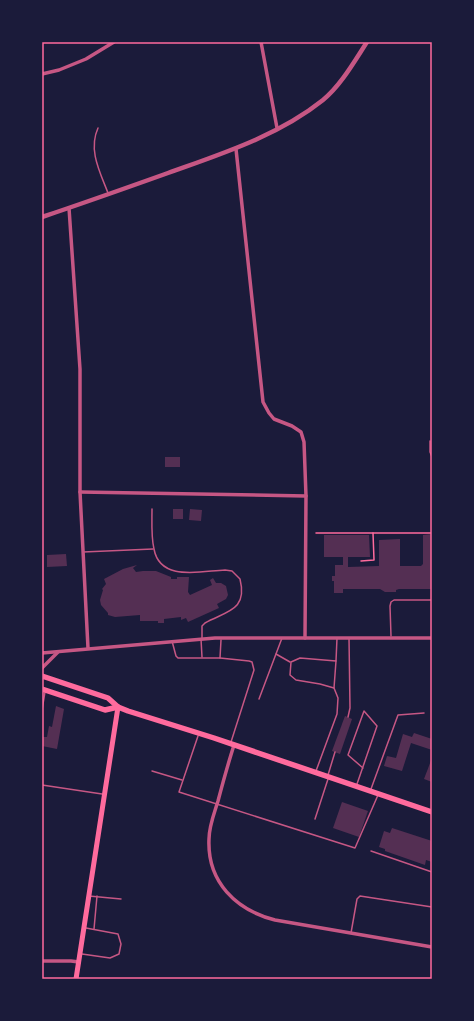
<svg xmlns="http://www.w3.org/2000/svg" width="474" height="1021" viewBox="0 0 474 1021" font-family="'Roboto Condensed',sans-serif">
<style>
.building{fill:#542f53}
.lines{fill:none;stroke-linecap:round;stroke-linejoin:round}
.path{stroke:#ff6b9d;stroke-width:1.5}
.service{stroke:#c65784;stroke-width:1.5}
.minor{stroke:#c65784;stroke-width:3.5}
.tertiary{stroke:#c65784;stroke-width:4.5}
.secondary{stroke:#ff6b9d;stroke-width:5}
.primary{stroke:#ff6b9d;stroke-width:5.5}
.neatline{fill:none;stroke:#ff6b9d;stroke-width:1.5}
</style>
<rect width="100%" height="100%" fill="#1b1b3a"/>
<g class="building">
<rect x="165" y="457" width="15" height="10"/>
<rect x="173" y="509" width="10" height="10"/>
<path d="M 190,509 L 202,510 L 201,521 L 189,520 Z"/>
<path d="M 432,534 L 432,589 L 399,589 L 396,590 L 396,592 L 385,592 L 380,589 L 343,589 L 343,593 L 334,593 L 334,581 L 332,581 L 332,576 L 335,576 L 335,565 L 343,565 L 343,557 L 324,557 L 324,535 L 369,535 L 370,557 L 348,557 L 348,567 L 379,566 L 379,540 L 400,539 L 400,566 L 421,566 L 423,564 L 423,535 Z"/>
<path d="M 66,554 L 67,566 L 47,567 L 47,555 Z"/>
<path d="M 137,565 L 133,568 L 136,572 L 143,571 L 156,571 L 171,577 L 171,579 L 177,579 L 177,577 L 189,577 L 188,592 L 190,595 L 212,585 L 210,580 L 213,578 L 216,583 L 221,583 L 226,586 L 228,595 L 226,599 L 217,604 L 219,608 L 188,622 L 186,618 L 181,620 L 181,617 L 164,619 L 164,623 L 158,623 L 158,621 L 140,621 L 140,615 L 115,617 L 108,615 L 108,613 L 101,605 L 100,600 L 103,590 L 102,589 L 106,584 L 104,579 L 123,569 Z"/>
<path d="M 56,706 L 64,709 L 57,749 L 42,746 L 43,737 L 47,737 L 49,726 L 52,727 Z"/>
<path d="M 345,716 L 352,719 L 340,754 L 332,751 Z"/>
<path d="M 414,733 L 432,739 L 432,750 L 411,743 L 402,771 L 384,766 L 387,756 L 396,758 L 403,734 L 412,737 Z"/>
<path d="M 432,758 L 432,782 L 424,779 Z"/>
<path d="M 342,802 L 368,811 L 359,837 L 333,828 Z"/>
<path d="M 392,828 L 432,841 L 432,862 L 426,860 L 425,865 L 385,851 L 385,849 L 379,847 L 384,831 L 390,833 Z"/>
</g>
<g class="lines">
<g class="path">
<path d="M 316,533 L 432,533"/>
<path d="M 361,561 L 374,560 L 373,533"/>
</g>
<g class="service">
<path d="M 98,128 C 88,150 100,172 108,193"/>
<path d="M 430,441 L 430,452 L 432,457"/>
<path d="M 152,509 C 152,522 151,537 154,549 C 160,582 201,571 225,570 L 232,571 L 240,579 C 248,611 226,611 205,623 L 202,626 L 202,639"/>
<path d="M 83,552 L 153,549"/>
<path d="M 391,636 L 390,606 L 391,602 L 394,600 L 432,600"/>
<path d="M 201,639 L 202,657"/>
<path d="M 172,641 L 176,656 L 178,658 L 220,658 L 249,661 L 252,662 L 254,670 L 231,742"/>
<path d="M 276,654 L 290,662"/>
<path d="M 220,658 L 221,640"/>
<path d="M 334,688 L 320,684 L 296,680 L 290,675 L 291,662 L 300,658 L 336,661 L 337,638"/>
<path d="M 259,699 L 282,638"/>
<path d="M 42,710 L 45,692"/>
<path d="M 348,717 L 350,708 L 349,638"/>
<path d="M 198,736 L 179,792 L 355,848 L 378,795"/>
<path d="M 152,771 L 182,780"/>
<path d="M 316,771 L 337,714 L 338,698 L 334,688 L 336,661"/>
<path d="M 328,775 L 335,752"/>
<path d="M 357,784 L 377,726 L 364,711 L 348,755 L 363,768"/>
<path d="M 42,785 L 102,794"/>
<path d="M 371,789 L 398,715 L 424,713"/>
<path d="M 315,819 L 328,779"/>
<path d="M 371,851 L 432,872"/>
<path d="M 89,896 L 121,899"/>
<path d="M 94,929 L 97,896"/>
<path d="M 351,933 L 357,899 L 360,896 L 432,907"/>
<path d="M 82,954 L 110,958 L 119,954 L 121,944 L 118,934 L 86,928"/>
</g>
<g class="minor">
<path d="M 261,42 L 277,128"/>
<path d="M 42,74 L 59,70 L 86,59 L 114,42"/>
<path d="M 236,149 L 263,402 L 269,413 L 274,419 L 292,426 L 301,432 L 304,442 L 306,496 L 305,638"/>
<path d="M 69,208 L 80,369 L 80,492 L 88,648"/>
<path d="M 80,492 L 306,496"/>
<path d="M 42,653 L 215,638 L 432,638"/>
<path d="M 42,668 L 58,652"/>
<path d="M 234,745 C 228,764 223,782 218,801 C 214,814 209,826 209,839 C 207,882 236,910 275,920 L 432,947"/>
<path d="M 42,961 L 71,961 L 79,962"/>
</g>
<path class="tertiary" d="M 42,217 C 84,203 126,188 168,173 C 221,154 278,136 323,100 C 341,85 354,62 367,42"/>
<path class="secondary" d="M 76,979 L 118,707"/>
<g class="primary">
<path d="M 42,676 L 108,698 L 118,707 L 128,711 L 214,738 L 432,812"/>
<path d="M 42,689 L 105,710 L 118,707"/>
</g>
</g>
<rect width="474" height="1021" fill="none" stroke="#1b1b3a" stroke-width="86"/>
<rect x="43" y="43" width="388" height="935" class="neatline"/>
</svg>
